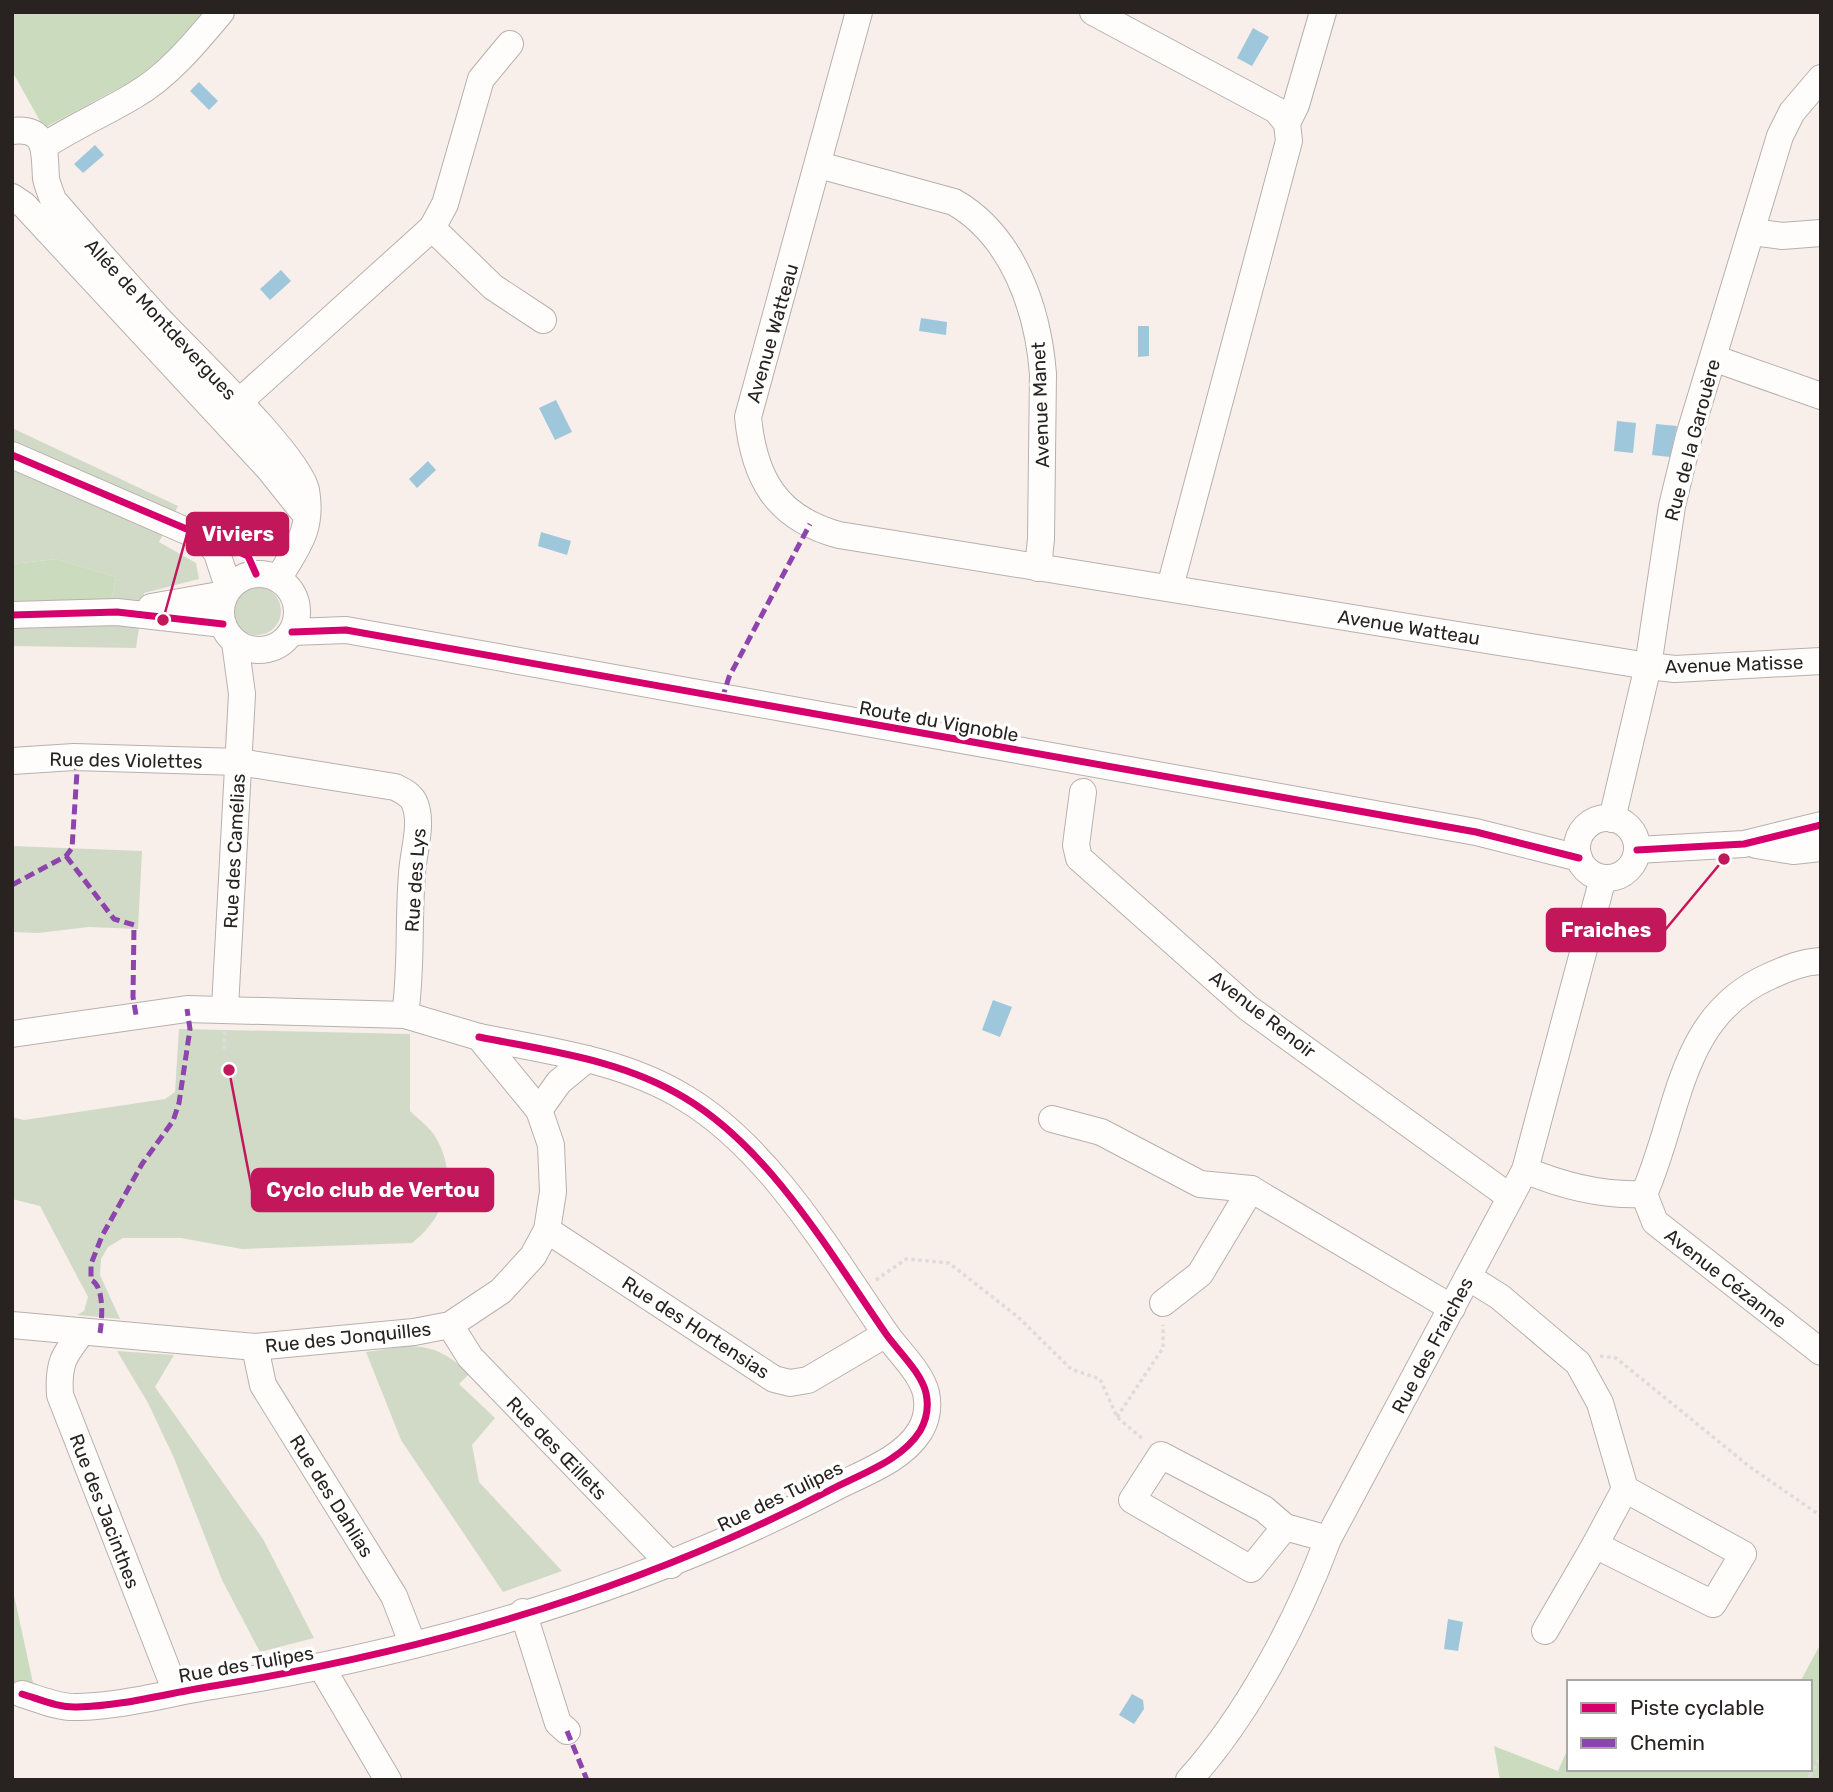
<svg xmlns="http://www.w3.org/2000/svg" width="1833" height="1792" viewBox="0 0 1833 1792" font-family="Rubik,sans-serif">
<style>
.green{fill:#d1dac6}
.forest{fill:#cbdbbe}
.water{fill:#9ec7dc}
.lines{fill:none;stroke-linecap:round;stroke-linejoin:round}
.minor-casing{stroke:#b7b0ad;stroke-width:28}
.path{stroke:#dedbda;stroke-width:3.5;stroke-dasharray:3.5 3.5;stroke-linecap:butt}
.minor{stroke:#fefdfc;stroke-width:26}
.quiet{stroke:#8e44ad;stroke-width:5;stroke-dasharray:10 5;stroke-linecap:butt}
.cycleway-casing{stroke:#fff;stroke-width:11}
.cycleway{stroke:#d6006c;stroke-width:7}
.labels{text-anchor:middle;stroke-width:7;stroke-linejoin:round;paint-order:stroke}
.street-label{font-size:19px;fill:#282320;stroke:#fff}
.leader{fill:none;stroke:#c2185b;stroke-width:2.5}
.callout-dot{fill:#c2185b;stroke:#fff;stroke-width:2.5}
.callout{fill:#c2185b;stroke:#c2185b;stroke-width:2.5}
.callout-label{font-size:21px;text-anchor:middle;font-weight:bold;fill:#fff}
</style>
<rect width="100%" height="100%" fill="#f8efeb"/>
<g class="green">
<path d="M 12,428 L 178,506 L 159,542 L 196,563 L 199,579 L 144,593 L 136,648 L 12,646 L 12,600 L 111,601 L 116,577 L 56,559 L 12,564 Z"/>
<circle cx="257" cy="611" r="24"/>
<path d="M 12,846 L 142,851 L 138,929 L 89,927 L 38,933 L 12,932 Z"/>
<path d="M 179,1029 L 410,1034 L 410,1111 C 418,1119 431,1128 436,1138 C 459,1177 445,1217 412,1243 L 242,1249 L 181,1238 L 123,1238 L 108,1247 L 101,1259 L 100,1275 L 120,1319 L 77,1315 L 84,1311 L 88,1297 L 40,1206 L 12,1199 L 12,1117 L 24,1120 L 165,1099 L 175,1092 Z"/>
<path d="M 407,1346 C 435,1346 449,1355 469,1374 L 459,1384 L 495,1418 L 472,1445 L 479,1482 L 562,1571 L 503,1592 L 401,1440 L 366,1352 Z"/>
<path d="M 117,1351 L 174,1355 L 155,1387 L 263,1539 L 314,1638 L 260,1652 L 222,1580 L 174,1458 L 148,1403 Z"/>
</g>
<g class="forest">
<path d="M 12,12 L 211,12 L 162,65 L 44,128 L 12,71 Z"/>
<path d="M 56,559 L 116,577 L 111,601 L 12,600 L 12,564 Z"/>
<path d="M 12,1586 L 33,1683 L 12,1685 Z"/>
<path d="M 1821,1643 L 1821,1780 L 1500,1780 L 1494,1746 L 1558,1771 L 1569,1746 L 1569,1769 L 1810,1769 L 1810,1682 L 1800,1682 Z"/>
</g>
<g class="water">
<path d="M 1253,28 L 1269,37 L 1252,66 L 1237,58 Z"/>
<path d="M 199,82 L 218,101 L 209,110 L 190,91 Z"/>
<path d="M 95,145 L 104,155 L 83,173 L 74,164 Z"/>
<path d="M 281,270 L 291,281 L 270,300 L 260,289 Z"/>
<path d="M 921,318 L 947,322 L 946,335 L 919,331 Z"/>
<path d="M 1138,326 L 1149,326 L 1149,356 L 1138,357 Z"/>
<path d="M 556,400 L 572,432 L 555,440 L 539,408 Z"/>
<path d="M 1617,421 L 1636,423 L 1633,453 L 1614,451 Z"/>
<path d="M 1656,424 L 1677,426 L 1670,457 L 1652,455 Z"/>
<path d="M 428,461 L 436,470 L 417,488 L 409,479 Z"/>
<path d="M 541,532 L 571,541 L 567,555 L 538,546 Z"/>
<path d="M 993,1000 L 1012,1007 L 1000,1037 L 982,1030 Z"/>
<path d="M 1448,1619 L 1463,1622 L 1458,1651 L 1444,1649 Z"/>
<path d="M 1132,1694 L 1143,1700 L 1144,1709 L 1134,1724 L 1119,1715 Z"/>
</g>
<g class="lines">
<g class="minor-casing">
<g id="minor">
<path d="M 859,12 L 748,417 C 754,478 776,518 839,535 L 1648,666 L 1675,669 L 1821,661"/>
<path d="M 1093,12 L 1276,110 L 1287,123 L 1289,141 L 1170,587"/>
<path d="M 1287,123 L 1296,105 L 1323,12"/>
<path d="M 12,131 C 49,127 44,154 46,178 C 47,185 51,193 53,200 C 87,239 121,278 156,316 C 186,349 298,454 306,490 C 313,530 297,547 278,579"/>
<path d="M 44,146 C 73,127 105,113 135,95 C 168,76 196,42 221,12"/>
<path d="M 819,165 L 954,202 C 1013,236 1038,309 1043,374 L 1041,539 L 1038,568"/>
<path d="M 12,197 L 24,205 L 269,469 L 301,509"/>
<path d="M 432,228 L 493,287 L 543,320"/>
<path d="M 1752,232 L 1782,236 L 1821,233"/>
<path d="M 1713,358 L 1821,396"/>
<path d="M 239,402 L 432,228 L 445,204 L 481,79 L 510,44"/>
<path d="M 12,455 L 207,540 L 217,553 L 228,587"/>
<circle cx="259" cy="612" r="38"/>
<path d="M 151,607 L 225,594"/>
<path d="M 12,615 L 117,612 L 223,624"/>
<path d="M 292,632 L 346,630 L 1476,832 L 1579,858"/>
<path d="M 12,761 L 74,757 L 239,762 L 395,787 C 403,791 412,795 415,804 C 423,825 413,852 412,874 C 408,921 412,967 405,1015"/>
<path d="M 1083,792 L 1076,845 L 1079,858 L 1248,1008 L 1510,1197"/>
<circle cx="1607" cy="848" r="30"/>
<path d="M 1612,819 L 1648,666 L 1672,506 L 1689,436 L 1780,136 L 1792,112 L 1821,78"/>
<path d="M 1756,845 L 1793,851 L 1821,848"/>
<path d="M 1637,850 L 1744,844 L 1821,825"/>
<path d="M 1821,961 C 1802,962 1788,968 1770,976 C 1678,1016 1680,1113 1644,1194 L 1655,1222 L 1821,1352"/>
<path d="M 225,1008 L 242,694 L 235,642"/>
<path d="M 12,1034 L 187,1009 L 405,1015 L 479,1037 L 539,1110 L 551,1145 L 553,1192 L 547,1230 L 533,1256 L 501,1291 L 450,1325 L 414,1332 L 255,1347 L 12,1325"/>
<path d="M 539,1110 L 559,1082 L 587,1059"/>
<path d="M 1052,1119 L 1101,1132 L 1200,1184 L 1251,1189 L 1452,1308"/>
<path d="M 1525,1170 C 1563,1186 1603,1196 1644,1194"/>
<path d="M 547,1230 L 774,1379 L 790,1383 L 808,1380 L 886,1334"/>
<path d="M 1468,1277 L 1500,1297 L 1578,1363 L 1600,1403 L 1625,1489 L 1595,1545 L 1713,1604 L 1743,1554 L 1625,1489"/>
<path d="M 1163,1303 L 1200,1274 L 1251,1189"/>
<path d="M 450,1325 L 470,1357 L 671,1565"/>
<path d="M 82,1332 C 63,1356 58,1364 60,1395 L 176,1692"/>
<path d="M 255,1347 L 263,1385 L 394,1596 L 413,1645"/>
<path d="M 1285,1527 L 1251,1569 L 1132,1500 L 1161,1455 L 1264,1509 L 1285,1527 L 1328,1539"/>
<path d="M 523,1612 L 558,1723 L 567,1731"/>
<path d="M 1545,1631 L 1595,1545"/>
<path d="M 322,1668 L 388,1780"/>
<path d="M 22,1694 C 39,1699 59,1708 77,1707 C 125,1706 172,1692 219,1685 C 431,1650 644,1588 834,1488 C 863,1473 902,1460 920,1431 C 927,1419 929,1407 926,1393 C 921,1372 898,1351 886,1334 C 830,1253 770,1149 685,1098 C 623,1060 549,1051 479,1037"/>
<path d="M 1189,1780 C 1247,1716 1298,1620 1328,1539 L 1525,1170 L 1603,878"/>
</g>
</g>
<g class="path">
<path d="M 224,1049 L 225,1031"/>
<path d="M 876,1280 L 906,1259 L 949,1263 L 1018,1317 L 1071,1369 L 1100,1379 L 1117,1417 L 1144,1440"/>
<path d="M 1600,1356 L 1616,1358 L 1750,1467 L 1821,1516"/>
<path d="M 1117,1417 L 1163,1348 L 1163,1325"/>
<path d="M 1804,1769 L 1814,1780"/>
<path d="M 1810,1775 L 1821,1756"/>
</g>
<use href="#minor" class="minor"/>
<g class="quiet">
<path d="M 722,699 L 729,677 L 810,524"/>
<path d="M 66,856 L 114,919 L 134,925 L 133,997 L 136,1015"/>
<path d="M 12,885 L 66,856 L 72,848 L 77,772 L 74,757"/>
<path d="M 100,1333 C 102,1320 105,1286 91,1280 L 91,1264 L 102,1236 L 142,1164 L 173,1121 L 179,1103 L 190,1029 L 187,1009"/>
<path d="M 567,1731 L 587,1780"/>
</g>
<g class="cycleway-casing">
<g id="cycleway">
<path d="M 12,455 L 229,547 L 248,556 L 256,574"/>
<path d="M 12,615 L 117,612 L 223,624"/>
<path d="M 292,632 L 346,630 L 1476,832 L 1579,858"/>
<path d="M 1637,850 L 1744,844 L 1821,825"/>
<path d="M 22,1694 C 39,1699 59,1708 77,1707 C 125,1706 172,1692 219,1685 C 431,1650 644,1588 834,1488 C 863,1473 902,1460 920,1431 C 927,1419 929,1407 926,1393 C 921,1372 898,1351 886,1334 C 830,1253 770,1149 685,1098 C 623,1060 549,1051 479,1037"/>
</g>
</g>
<use href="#cycleway" class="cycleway"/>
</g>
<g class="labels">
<g class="street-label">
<text transform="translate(161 319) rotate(47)" y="7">Allée de Montdevergues</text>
<text transform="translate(772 333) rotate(-74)" y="7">Avenue Watteau</text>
<text transform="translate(1040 405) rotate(-92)" y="7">Avenue Manet</text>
<text transform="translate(1692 440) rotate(-75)" y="7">Rue de la Garouère</text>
<text transform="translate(1409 627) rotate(9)" y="7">Avenue Watteau</text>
<text transform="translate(1734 664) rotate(-2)" y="7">Avenue Matisse</text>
<text transform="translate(939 721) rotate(10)" y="7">Route du Vignoble</text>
<text transform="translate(126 760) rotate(1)" y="7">Rue des Violettes</text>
<text transform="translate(234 851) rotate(-87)" y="7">Rue des Camélias</text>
<text transform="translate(415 880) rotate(-86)" y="7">Rue des Lys</text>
<text transform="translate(1263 1014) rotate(38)" y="7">Avenue Renoir</text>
<text transform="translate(1726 1278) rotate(38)" y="7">Avenue Cézanne</text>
<text transform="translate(696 1327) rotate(33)" y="7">Rue des Hortensias</text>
<text transform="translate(348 1337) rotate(-6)" y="7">Rue des Jonquilles</text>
<text transform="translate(1432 1345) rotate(-62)" y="7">Rue des Fraiches</text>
<text transform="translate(557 1448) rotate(46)" y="7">Rue des Œillets</text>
<text transform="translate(332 1496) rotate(58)" y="7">Rue des Dahlias</text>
<text transform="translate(780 1496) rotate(-26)" y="7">Rue des Tulipes</text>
<text transform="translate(105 1511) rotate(69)" y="7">Rue des Jacinthes</text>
<text transform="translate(246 1664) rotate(-10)" y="7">Rue des Tulipes</text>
</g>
</g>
<path class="leader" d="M163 620L187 534M1724 859L1665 930M229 1070L252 1190"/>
<g class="callout-dot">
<circle cx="163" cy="620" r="7"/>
<circle cx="1724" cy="859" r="7"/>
<circle cx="229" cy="1070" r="7"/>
</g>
<g class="callout">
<rect x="187" y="513" width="101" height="42" rx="7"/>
<rect x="1547" y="909" width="118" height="42" rx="7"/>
<rect x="252" y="1169" width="241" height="42" rx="7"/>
</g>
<g class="callout-label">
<text x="238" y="541">Viviers</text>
<text x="1606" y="937">Fraiches</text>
<text x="373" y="1197">Cyclo club de Vertou</text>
</g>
<rect width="1833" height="1792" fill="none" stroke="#282320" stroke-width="28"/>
<rect x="1567" y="1680" width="245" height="91" fill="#ffffff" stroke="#a9a7a6" stroke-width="2"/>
<rect x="1581" y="1703" width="35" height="10" fill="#d6006c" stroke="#a9a7a6" stroke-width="2"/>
<text x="1630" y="1715" font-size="21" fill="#282320">Piste cyclable</text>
<rect x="1581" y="1738" width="35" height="10" fill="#8e44ad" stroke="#a9a7a6" stroke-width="2"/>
<text x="1630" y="1750" font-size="21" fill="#282320">Chemin</text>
</svg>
